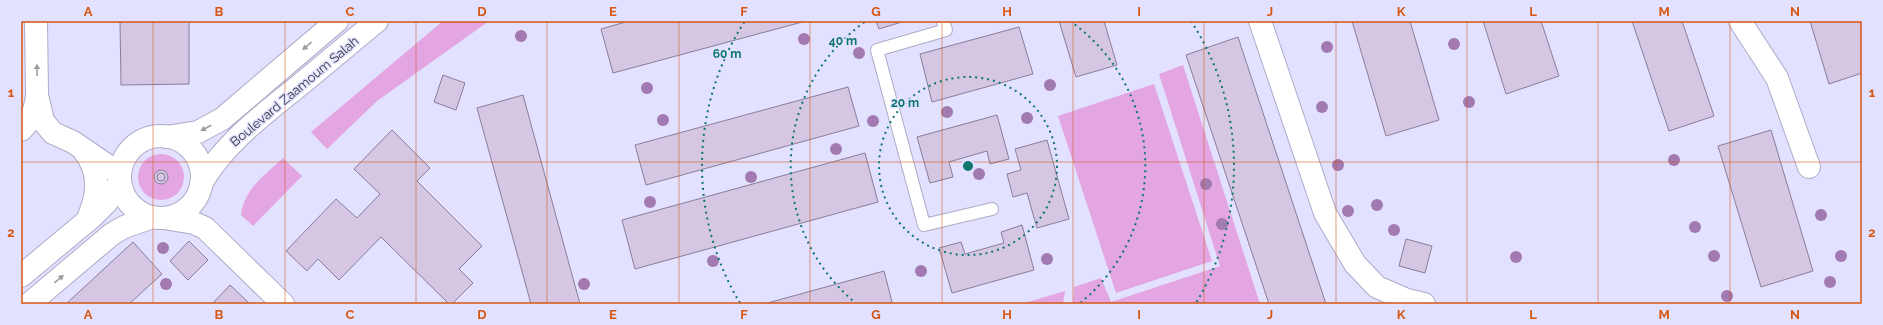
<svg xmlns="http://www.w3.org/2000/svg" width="1883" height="325" viewBox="0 0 1883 325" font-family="Raleway,sans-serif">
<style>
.green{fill:#e3a6e2}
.building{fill:#d5c7e3;stroke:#8a7d97}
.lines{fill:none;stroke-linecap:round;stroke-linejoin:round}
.service-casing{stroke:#adabc7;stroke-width:14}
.minor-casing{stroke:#adabc7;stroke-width:24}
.service{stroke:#fff;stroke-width:12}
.minor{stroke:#fff;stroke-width:22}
.tree{fill:#a279b0}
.oneway{fill:#9c9ca2}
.grid{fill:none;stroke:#d65612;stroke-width:1;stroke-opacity:0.55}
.ring{fill:none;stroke:#0f766e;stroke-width:2;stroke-dasharray:2 4}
.labels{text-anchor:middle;stroke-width:3;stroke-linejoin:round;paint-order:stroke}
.street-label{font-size:13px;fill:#393844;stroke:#e2e1ff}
.centre{fill:#0f766e;stroke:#e2e1ff;stroke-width:2}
.ring-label{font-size:12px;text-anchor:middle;font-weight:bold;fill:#0f766e;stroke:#e2e1ff;stroke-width:3;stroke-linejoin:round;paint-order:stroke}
.neatline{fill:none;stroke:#d65612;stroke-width:1.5}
.grid-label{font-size:13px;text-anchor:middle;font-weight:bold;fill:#d65612}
</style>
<rect width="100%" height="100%" fill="#e2e1ff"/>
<g class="green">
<path d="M 443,21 L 489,21 L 377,101 L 327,149 L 311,132 Z"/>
<path d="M 1183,65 L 1260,304 L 1073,304 L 1074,287 L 1101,278 L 1111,302 L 1220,266 L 1159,74 Z"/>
<path d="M 1154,84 L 1212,261 L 1116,293 L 1058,116 Z"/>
<circle cx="161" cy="177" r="23"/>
<path d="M 283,158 L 302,176 L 253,226 L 241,215 C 244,189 265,175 283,158 Z"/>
<path d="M 1065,291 L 1063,304 L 1021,304 Z"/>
</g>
<g class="building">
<path d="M 120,21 L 189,21 L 189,84 L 121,85 Z"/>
<path d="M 629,21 L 806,21 L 613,73 L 601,29 Z"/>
<path d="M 876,21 L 905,21 L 879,29 Z"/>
<path d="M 1059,21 L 1104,21 L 1117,65 L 1076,77 Z"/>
<path d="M 1352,21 L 1410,21 L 1439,120 L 1386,136 Z"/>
<path d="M 1483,21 L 1541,21 L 1559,76 L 1506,94 Z"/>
<path d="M 1632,21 L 1682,21 L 1714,116 L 1669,131 Z"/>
<path d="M 1810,21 L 1862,21 L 1862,73 L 1829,84 Z"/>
<path d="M 1019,27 L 1033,74 L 932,102 L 920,54 Z"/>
<path d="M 1238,37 L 1326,304 L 1269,304 L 1186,55 Z"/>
<path d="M 443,75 L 465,83 L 456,110 L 434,102 Z"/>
<path d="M 848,87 L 859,126 L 646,185 L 635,145 Z"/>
<path d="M 523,95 L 580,304 L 531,304 L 477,108 Z"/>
<path d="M 997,115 L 1009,159 L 990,164 L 987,151 L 949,162 L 953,177 L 930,183 L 917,137 Z"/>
<path d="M 392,130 L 430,168 L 417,181 L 482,246 L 459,269 L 473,283 L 452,304 L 449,304 L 381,237 L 339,280 L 318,259 L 307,271 L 286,251 L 336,199 L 357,218 L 380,194 L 354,169 Z"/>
<path d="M 1771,130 L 1813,271 L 1761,287 L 1718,146 Z"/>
<path d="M 1047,140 L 1069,219 L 1037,228 L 1027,193 L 1013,197 L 1007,174 L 1021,170 L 1015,149 Z"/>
<path d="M 865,153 L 878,202 L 635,269 L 622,220 Z"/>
<circle cx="161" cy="177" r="7"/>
<circle cx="161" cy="177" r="4"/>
<path d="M 1022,225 L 1034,270 L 952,293 L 939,248 L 961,242 L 965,254 L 1004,243 L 1001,232 Z"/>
<path d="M 1406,239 L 1432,246 L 1425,273 L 1399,266 Z"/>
<path d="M 189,241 L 208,260 L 188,280 L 170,261 Z"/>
<path d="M 133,242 L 162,274 L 129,304 L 66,304 Z"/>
<path d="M 884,271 L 892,302 L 887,304 L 764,304 Z"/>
<path d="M 230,285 L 250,304 L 212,304 Z"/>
</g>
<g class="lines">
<g class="service-casing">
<path id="service" d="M 943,21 L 946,30 L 877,50 L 924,225 L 992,209"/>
</g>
<g class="minor-casing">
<g id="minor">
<path d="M 36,21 L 37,95 L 43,121 L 53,133 L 73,142 L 120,174"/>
<path d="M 1260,21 L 1325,213 L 1355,264 L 1377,287 L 1407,300 L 1424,304"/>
<path d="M 1740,21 L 1777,78 L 1809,167"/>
<path d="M 21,130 C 32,120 35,110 37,96"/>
<circle cx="161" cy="177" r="41"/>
<path d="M 166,137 L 198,132 L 222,119 L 337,21"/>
<path d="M 84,151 C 100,171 99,193 89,216"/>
<path d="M 201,184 C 223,145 260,117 295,89 C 322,67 349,44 377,21"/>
<path d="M 164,218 L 194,223 L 205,228 L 283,304"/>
<path d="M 21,276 L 93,216 L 107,202 L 120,181"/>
<path d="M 29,304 L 112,234 L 124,227 L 153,217"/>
</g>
</g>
<use href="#service" class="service"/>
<use href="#minor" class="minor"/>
</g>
<g class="tree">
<circle cx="521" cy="36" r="6"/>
<circle cx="804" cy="39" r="6"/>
<circle cx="1454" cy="44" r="6"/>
<circle cx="1327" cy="47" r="6"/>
<circle cx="859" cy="53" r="6"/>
<circle cx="1050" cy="85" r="6"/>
<circle cx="647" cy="88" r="6"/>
<circle cx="1469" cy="102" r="6"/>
<circle cx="1322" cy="107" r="6"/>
<circle cx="947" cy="112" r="6"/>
<circle cx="1027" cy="118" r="6"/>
<circle cx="663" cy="120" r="6"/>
<circle cx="873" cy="121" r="6"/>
<circle cx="836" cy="149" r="6"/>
<circle cx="1674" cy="160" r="6"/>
<circle cx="1338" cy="165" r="6"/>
<circle cx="979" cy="174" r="6"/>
<circle cx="751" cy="177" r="6"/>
<circle cx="1206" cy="184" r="6"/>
<circle cx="650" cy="202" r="6"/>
<circle cx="1377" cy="205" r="6"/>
<circle cx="1348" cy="211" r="6"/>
<circle cx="1821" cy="215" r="6"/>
<circle cx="1222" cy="224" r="6"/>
<circle cx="1695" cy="227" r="6"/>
<circle cx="1394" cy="230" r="6"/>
<circle cx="163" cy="248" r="6"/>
<circle cx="1714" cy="256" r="6"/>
<circle cx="1841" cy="256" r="6"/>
<circle cx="1516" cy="257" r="6"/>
<circle cx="1047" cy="259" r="6"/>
<circle cx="713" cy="261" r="6"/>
<circle cx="921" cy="271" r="6"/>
<circle cx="1830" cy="282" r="6"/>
<circle cx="166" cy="284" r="6"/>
<circle cx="584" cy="284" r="6"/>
<circle cx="1727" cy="296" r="6"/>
</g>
<defs><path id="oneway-solid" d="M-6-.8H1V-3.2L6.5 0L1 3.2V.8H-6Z"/></defs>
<g class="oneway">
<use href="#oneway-solid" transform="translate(307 46) rotate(139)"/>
<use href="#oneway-solid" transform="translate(37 70) rotate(-91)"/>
<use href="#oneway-solid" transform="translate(206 128) rotate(152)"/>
<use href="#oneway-solid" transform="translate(59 279) rotate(-40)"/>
</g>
<path class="grid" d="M 153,21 L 153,304M 285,21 L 285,304M 416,21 L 416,304M 547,21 L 547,304M 679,21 L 679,304M 810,21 L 810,304M 942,21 L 942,304M 1073,21 L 1073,304M 1204,21 L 1204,304M 1336,21 L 1336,304M 1467,21 L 1467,304M 1598,21 L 1598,304M 1730,21 L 1730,304M 21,162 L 1862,162"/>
<g class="ring">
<circle cx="968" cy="166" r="89"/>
<path d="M857 304A177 177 0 0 1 866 21M1070 21A177 177 0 0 1 1079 304"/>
<path d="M740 303A266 266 0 0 1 745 21M1191 21A266 266 0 0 1 1196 303"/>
</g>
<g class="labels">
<g class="street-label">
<text transform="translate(294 91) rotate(-40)" y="5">Boulevard Zaamoum Salah</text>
</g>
</g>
<circle cx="968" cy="166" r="6" class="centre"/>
<g class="ring-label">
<text x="843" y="45">40 m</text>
<text x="727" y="58">60 m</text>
<text x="905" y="107">20 m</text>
</g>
<rect width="1883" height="325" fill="none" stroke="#e2e1ff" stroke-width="44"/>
<rect x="22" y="22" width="1839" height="281" class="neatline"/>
<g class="grid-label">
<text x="88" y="16">A</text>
<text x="219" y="16">B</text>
<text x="350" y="16">C</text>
<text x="482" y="16">D</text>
<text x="613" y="16">E</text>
<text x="744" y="16">F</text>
<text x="876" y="16">G</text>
<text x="1007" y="16">H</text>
<text x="1139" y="16">I</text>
<text x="1270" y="16">J</text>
<text x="1401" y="16">K</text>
<text x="1533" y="16">L</text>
<text x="1664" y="16">M</text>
<text x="1795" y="16">N</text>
<text x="11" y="97">1</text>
<text x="1872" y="97">1</text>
<text x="11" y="237">2</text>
<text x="1872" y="237">2</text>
<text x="88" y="319">A</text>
<text x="219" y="319">B</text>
<text x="350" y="319">C</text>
<text x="482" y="319">D</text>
<text x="613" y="319">E</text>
<text x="744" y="319">F</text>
<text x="876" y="319">G</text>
<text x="1007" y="319">H</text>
<text x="1139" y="319">I</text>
<text x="1270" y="319">J</text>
<text x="1401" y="319">K</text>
<text x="1533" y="319">L</text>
<text x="1664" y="319">M</text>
<text x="1795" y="319">N</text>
</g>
</svg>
